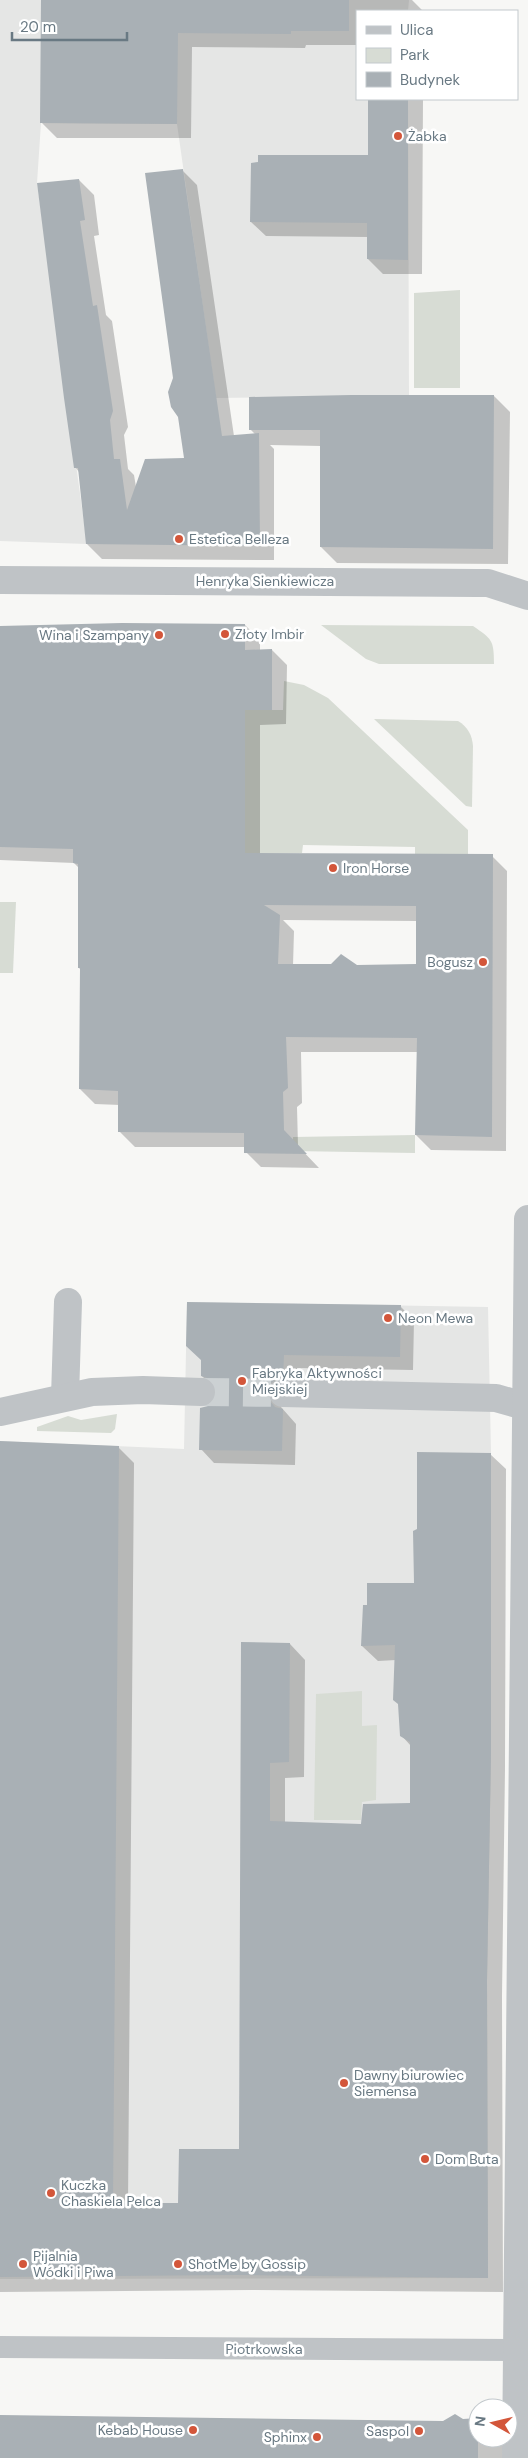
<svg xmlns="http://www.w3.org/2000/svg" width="528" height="2458" viewBox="0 0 528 2458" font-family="'DM Sans',sans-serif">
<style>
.built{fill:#e5e6e5}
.green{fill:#d7dcd4}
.shadow{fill:#0003;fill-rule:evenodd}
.building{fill:#a9b0b5;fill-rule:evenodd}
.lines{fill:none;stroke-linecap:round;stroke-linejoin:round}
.minor-tunnel{stroke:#ccd1d3;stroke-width:28;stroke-dasharray:28 14;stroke-linecap:butt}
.pedestrian{stroke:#bfc3c6;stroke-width:22}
.minor{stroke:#bfc3c6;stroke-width:28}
.tertiary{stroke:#bfc3c6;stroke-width:28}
.poi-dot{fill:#d3563a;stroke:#fff;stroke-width:2}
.labels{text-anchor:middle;stroke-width:5;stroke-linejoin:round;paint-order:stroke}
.poi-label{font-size:14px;fill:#697983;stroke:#fff;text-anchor:start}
.street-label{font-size:14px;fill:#697983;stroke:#fff}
</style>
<rect width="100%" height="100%" fill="#f7f7f5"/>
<g class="built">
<path d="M 0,0 L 409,0 L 408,11 L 357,11 L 357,99 L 408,99 L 409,395 L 216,398 L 177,124 L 41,123 L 37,183 L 87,544 L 0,541 Z"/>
<path d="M 187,1302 L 488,1307 L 491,1453 L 491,1753 L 487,1981 L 488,2278 L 0,2279 L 0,1441 L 184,1449 Z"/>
</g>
<g class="green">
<path d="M 460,290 L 460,388 L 414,388 L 414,293 Z"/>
<path d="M 321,625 L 473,626 C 492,639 494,640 494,664 L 379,664 L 366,659 Z"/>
<path d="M 284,681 L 304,685 L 328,698 L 468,830 L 468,854 L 415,854 L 415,847 L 303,845 L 302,853 L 245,854 L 245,710 L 283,710 Z"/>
<path d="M 374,719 L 458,721 C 468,727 472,735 473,746 L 472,807 L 466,806 Z"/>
<path d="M 0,902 L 16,902 L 13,973 L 0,973 Z"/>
<path d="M 415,1135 L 415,1153 L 292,1151 L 293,1137 Z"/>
<path d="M 117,1414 L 115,1429 L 111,1433 L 37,1431 L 37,1427 L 68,1416 L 81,1420 Z"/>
<path d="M 362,1691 L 362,1726 L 377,1725 L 376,1800 L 362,1802 L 361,1820 L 314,1820 L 316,1694 Z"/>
</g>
<g class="shadow">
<path d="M 43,0 L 412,0 L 423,11 L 357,11 L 357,45 L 306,45 L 305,48 L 192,47 L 191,138 L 57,138 L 42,123 Z"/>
<path d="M 369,99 L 423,99 L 422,274 L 383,274 L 368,259 L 368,237 L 266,236 L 251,222 L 369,156 Z"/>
<path d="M 182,170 L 197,185 L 234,436 L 256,435 L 250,429 L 494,396 L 510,412 L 508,564 L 337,563 L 321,547 L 321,446 L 270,445 L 274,449 L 274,560 L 102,559 L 87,544 L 79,472 L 76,468 L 79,180 L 94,195 L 99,235 L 94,236 L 106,315 L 112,321 L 128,427 L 124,435 L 128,469 L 134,475 L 136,487 L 185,460 L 175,378 Z"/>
<path d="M 245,625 L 260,640 L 260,651 L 272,650 L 287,665 L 286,724 L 260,725 L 260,854 L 492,856 L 507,871 L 506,1151 L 431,1150 L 416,1135 L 418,1052 L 301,1052 L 302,1103 L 297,1107 L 298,1146 L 319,1168 L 261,1167 L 246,1152 L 246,1147 L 135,1147 L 120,1132 L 120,1105 L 95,1104 L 80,1089 L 82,971 L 79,968 L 79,868 L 74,863 L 0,860 L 0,627 ZM 283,920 L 417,921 L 418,965 L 293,966 L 294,931 Z"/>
<path d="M 400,1306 L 414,1320 L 413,1370 L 297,1368 L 297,1391 L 283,1398 L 281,1407 L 296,1424 L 295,1465 L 214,1463 L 201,1449 L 208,1407 L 215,1401 L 218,1392 L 202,1376 Z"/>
<path d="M 0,1442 L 118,1447 L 134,1463 L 128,2204 L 179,2204 L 240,2151 L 243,1643 L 290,1644 L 305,1660 L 304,1777 L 285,1778 L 285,1823 L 363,1826 L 411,1804 L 411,1746 L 401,1735 L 396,1660 L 378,1661 L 362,1646 L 368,1606 L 416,1584 L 418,1529 L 490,1454 L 506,1469 L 505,1769 L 502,1997 L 503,2292 L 253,2290 L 0,2292 Z"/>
<path d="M 0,2416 L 443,2422 L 478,2420 L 478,2438 L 500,2438 L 504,2442 L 502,2458 L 0,2458 Z"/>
</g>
<g class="building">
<path d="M 41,0 L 349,0 L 349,31 L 291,31 L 291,34 L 178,33 L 177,124 L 40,123 Z"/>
<path d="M 368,99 L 408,99 L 408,260 L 367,259 L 367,223 L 250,222 L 251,163 L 258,162 L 258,155 L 368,155 Z"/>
<path d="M 183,169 L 222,436 L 259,433 L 260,546 L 86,544 L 78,468 L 74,468 L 64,398 L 37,183 L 79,179 L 85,220 L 80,221 L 93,306 L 97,305 L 113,411 L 110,420 L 114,459 L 120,459 L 127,510 L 145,459 L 184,458 L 178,417 L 171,407 L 168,392 L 173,378 L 145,173 Z"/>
<path d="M 351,395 L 494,395 L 493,549 L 320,547 L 320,430 L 249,430 L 249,397 Z"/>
<path d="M 122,623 L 245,624 L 245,650 L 272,649 L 272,710 L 245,710 L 245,853 L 493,854 L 492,1137 L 415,1135 L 417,1038 L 286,1037 L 288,1088 L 283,1092 L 284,1130 L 307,1154 L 244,1153 L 244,1133 L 118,1132 L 118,1091 L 79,1089 L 80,968 L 78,968 L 78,864 L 73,863 L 73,849 L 0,847 L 0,626 ZM 264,905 L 416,906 L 416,964 L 357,965 L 341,954 L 331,964 L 278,964 L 280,915 Z"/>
<path d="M 187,1302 L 401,1305 L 400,1357 L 284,1355 L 283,1377 L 275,1380 L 270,1384 L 267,1392 L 270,1401 L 275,1407 L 283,1409 L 282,1451 L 199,1450 L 200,1408 L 208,1406 L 214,1401 L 217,1392 L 215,1384 L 210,1379 L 201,1376 L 201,1360 L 186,1346 Z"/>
<path d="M 0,1441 L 119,1446 L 113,2203 L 178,2203 L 179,2149 L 239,2149 L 241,1642 L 290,1643 L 289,1762 L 270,1763 L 270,1821 L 361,1824 L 363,1804 L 410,1803 L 410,1742 L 400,1736 L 398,1704 L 393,1700 L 395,1645 L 361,1646 L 363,1605 L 367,1605 L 367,1583 L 414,1583 L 413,1531 L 417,1529 L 417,1452 L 491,1453 L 491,1753 L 487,1981 L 488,2278 L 237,2275 L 0,2277 Z"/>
<path d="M 455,2414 L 463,2419 L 478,2418 L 478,2458 L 0,2458 L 0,2415 L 443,2421 Z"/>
</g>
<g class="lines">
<path class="minor-tunnel" d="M 201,1392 L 283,1393"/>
<path class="pedestrian" d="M 0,2347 L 528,2350"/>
<g class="minor">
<path d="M 283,1393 L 496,1398 L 528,1407"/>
<path d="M 65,1397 L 68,1302"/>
<path d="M 0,1412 L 92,1392 L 143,1390 L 201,1392"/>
</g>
<g class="tertiary">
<path d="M 0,580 L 477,583 L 488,583 L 528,596"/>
<path d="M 516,2458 L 528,1219"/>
</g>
</g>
<g class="poi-dot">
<circle cx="398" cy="136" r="5"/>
<circle cx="179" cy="539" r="5"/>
<circle cx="225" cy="634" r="5"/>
<circle cx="159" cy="635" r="5"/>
<circle cx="333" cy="868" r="5"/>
<circle cx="483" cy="962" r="5"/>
<circle cx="388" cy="1318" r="5"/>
<circle cx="242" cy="1381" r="5"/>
<circle cx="344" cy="2083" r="5"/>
<circle cx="425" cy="2159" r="5"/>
<circle cx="51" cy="2193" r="5"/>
<circle cx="23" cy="2264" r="5"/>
<circle cx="178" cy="2264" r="5"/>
<circle cx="193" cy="2430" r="5"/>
<circle cx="419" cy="2431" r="5"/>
<circle cx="317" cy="2437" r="5"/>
</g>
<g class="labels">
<g class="poi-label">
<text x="408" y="141">Żabka</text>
<text x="189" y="544">Estetica Belleza</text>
<text x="235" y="639">Złoty Imbir</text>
<text x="149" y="640" text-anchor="end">Wina i Szampany</text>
<text x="343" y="873">Iron Horse</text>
<text x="473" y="967" text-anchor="end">Bogusz</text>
<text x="398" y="1323">Neon Mewa</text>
<text x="252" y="1378">Fabryka Aktywności<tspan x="252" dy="16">Miejskiej</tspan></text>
<text x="354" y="2080">Dawny biurowiec<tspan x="354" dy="16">Siemensa</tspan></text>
<text x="435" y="2164">Dom Buta</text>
<text x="61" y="2190">Kuczka<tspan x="61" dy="16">Chaskiela Pelca</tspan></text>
<text x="33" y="2261">Pijalnia<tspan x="33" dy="16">Wódki i Piwa</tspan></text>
<text x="188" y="2269">ShotMe by Gossip</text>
<text x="183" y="2435" text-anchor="end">Kebab House</text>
<text x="409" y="2436" text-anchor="end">Saspol</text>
<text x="307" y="2442" text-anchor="end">Sphinx</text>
</g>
<g class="street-label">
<text x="265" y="586">Henryka Sienkiewicza</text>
<text x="264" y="2354">Piotrkowska</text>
</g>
</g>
<rect x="356" y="10" width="162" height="90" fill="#ffffff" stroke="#c3c9cd"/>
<rect x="366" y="26" width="25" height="8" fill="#bfc3c6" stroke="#c3c9cd"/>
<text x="400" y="35" font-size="15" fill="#697983">Ulica</text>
<rect x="366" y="48" width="25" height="15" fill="#d7dcd4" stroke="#c3c9cd"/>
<text x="400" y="60" font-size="15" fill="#697983">Park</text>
<rect x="366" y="72" width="25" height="15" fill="#a9b0b5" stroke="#c3c9cd"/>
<text x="400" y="85" font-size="15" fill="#697983">Budynek</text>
<g transform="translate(493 2423) rotate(278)"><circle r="24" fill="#ffffff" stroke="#c3c9cd"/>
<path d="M0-4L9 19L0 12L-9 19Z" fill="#d3563a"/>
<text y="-8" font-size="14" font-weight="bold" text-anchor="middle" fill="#697983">N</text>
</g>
<path d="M12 32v8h115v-8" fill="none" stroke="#697983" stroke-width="2.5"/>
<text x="20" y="32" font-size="15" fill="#697983" stroke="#ffffff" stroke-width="4" paint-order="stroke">20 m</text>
</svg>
